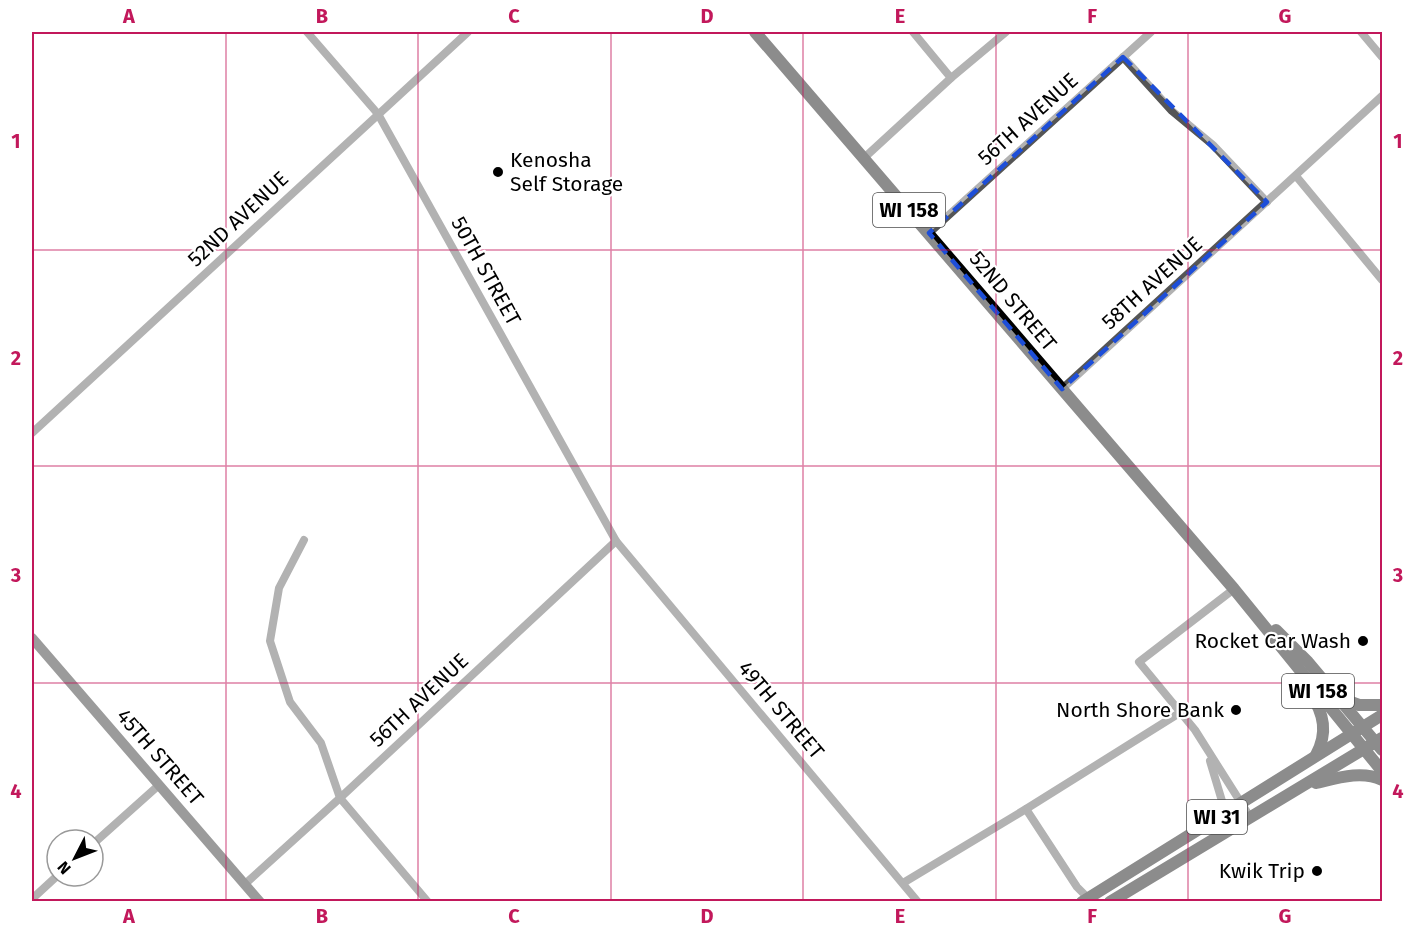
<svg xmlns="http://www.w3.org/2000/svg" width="1414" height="933" viewBox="0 0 1414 933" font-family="'Fira Sans',sans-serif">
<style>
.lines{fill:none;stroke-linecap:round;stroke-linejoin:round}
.street{stroke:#555;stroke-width:8}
.secondary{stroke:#222;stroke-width:10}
.primary{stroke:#000;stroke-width:12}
.marked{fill:none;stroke:#1d4ed8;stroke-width:4.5;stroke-dasharray:12 8;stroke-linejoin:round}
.grid{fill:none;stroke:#c2185b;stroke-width:1.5;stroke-opacity:0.55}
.poi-dot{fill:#000;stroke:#fff;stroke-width:2}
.labels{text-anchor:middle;stroke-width:4.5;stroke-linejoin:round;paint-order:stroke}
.shield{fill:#fff;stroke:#4c4c4c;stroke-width:1.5}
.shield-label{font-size:20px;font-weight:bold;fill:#000}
.street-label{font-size:21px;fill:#000;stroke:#fff}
.poi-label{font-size:21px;fill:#000;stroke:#fff;text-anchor:end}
.neatline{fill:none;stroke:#c2185b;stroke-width:2}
.grid-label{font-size:20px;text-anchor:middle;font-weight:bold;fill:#c2185b}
</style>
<rect width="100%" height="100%" fill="#fff"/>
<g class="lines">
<g class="street">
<path d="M 307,32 L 378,114 L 616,541 L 918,902"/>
<path d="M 913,32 L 951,78"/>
<path d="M 1361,32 L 1382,57"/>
<path d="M 1123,57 L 1172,111 L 1213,145 L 1267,202"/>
<path d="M 864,158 L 951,78 L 1006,32"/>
<path d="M 1296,176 L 1382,280"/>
<path d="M 929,233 L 1151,32"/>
<path d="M 1062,389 L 1382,96"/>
<path d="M 32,433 L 468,32"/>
<path d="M 304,540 L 279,588 L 270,641 L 290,702 L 321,743 L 340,798 L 428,902"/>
<path d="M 1234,589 L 1139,662 L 1195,730 L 1250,817"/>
<path d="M 1210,761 L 1222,801 L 1220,815"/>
<path d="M 1026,809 L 1077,887 L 1091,901"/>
<path d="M 93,844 L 159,785"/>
<path d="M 903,883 L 1026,809 L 1181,712"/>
<path d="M 245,884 L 340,798 L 616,541"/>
<path d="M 32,899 L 57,876"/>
</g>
<path class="secondary" d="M 32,638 L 260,902"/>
<g class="primary">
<path d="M 755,32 L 1234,589 L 1382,771"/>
<path d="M 1276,630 L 1308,662 L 1382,750"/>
<path d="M 1311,694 C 1324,714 1328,733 1316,755"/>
<path d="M 1340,698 L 1359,705 L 1382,705"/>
<path d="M 1316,783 C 1337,778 1362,770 1382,780"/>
<path d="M 1082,902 L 1382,715"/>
<path d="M 1110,902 L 1382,738"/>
</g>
</g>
<path d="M0 0H1414V933H0ZM 1123,57 L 1267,202 L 1062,389 L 929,233 Z" fill="#fff" fill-opacity=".55" fill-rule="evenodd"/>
<path class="marked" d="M 1123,57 L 1267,202 L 1062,389 L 929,233 Z"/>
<path class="grid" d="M 226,32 L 226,902M 418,32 L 418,902M 611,32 L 611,902M 803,32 L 803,902M 996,32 L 996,902M 1188,32 L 1188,902M 32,250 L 1382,250M 32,466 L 1382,466M 32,683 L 1382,683"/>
<g class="poi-dot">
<circle cx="498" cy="172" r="6"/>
<circle cx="1363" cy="641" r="6"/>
<circle cx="1236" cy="710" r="6"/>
<circle cx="1317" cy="871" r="6"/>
</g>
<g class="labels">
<g class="shield">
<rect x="873" y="193" width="72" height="34" rx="4.5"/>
<rect x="1282" y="674" width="72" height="34" rx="4.5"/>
<rect x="1187" y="800" width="60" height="34" rx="4.5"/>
</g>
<g class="shield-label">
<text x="909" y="217">WI 158</text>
<text x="1318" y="698">WI 158</text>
<text x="1217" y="824">WI 31</text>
</g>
<g class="street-label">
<text transform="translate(1028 119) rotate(-42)" y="7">56TH AVENUE</text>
<text transform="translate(238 219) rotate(-43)" y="7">52ND AVENUE</text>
<text transform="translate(486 271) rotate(61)" y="7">50TH STREET</text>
<text transform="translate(1152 283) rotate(-42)" y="7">58TH AVENUE</text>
<text transform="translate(1013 301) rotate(50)" y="7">52ND STREET</text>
<text transform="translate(419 700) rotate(-43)" y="7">56TH AVENUE</text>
<text transform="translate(781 710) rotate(50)" y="7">49TH STREET</text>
<text transform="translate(160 757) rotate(49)" y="7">45TH STREET</text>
</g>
<g class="poi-label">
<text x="510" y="167" text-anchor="start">Kenosha<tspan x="510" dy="24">Self Storage</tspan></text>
<text x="1351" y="648">Rocket Car Wash</text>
<text x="1224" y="717">North Shore Bank</text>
<text x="1305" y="878">Kwik Trip</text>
</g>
</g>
<rect width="1414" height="933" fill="none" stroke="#ffffff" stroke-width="66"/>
<g transform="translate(75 858) rotate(228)"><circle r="28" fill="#ffffff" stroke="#999999" stroke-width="1.5"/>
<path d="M0-4.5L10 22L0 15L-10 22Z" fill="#000000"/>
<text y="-9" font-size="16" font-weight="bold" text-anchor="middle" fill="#000000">N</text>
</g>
<rect x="33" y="33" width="1348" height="867" class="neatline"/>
<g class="grid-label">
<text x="129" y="23">A</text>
<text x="322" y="23">B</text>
<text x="514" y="23">C</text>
<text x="707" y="23">D</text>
<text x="900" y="23">E</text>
<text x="1092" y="23">F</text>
<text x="1285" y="23">G</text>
<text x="16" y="148">1</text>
<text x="1398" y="148">1</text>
<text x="16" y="365">2</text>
<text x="1398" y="365">2</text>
<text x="16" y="582">3</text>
<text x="1398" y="582">3</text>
<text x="16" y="798">4</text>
<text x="1398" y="798">4</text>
<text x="129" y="923">A</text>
<text x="322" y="923">B</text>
<text x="514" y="923">C</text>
<text x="707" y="923">D</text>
<text x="900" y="923">E</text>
<text x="1092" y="923">F</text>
<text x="1285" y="923">G</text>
</g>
</svg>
